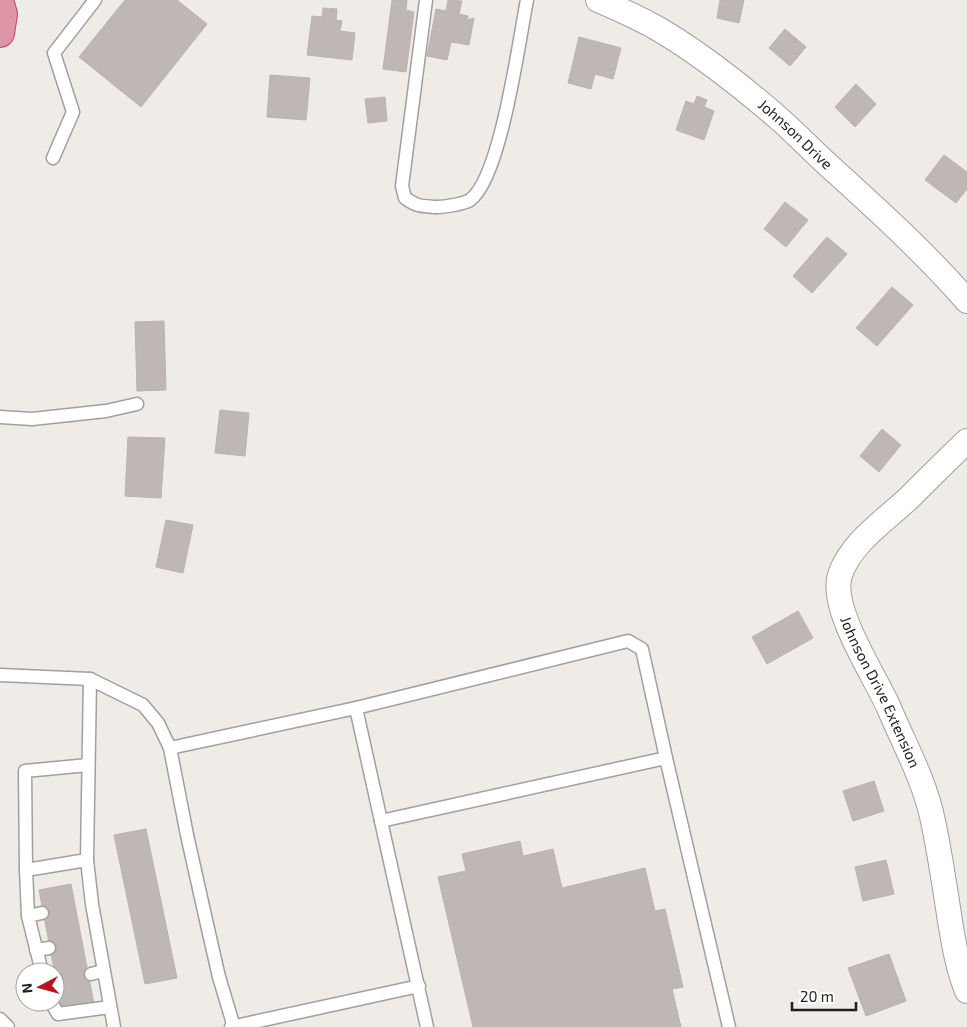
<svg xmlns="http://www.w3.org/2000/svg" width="967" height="1027" viewBox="0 0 967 1027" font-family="'Exo 2',sans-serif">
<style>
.building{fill:#bfb7b3;stroke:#bfb2aa}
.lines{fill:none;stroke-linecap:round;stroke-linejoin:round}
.lane-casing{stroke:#a0a0a0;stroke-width:15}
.street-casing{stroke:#a0a0a0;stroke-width:26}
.highway-casing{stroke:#c83871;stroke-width:30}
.lane{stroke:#fff;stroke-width:12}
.street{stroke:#fff;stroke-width:24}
.highway{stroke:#de96a7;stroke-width:28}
.labels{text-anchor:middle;stroke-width:5;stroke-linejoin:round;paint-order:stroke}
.street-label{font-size:15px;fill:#1f1f1f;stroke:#fff}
</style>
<rect width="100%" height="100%" fill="#efebe6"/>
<g class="building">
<path d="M 125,0 L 177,0 L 207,24 L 141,107 L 79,57 Z"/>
<path d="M 392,0 L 407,0 L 406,10 L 414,12 L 406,72 L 383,69 Z"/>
<path d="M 448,0 L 462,1 L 459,14 L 468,16 L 467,20 L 474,18 L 469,45 L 451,42 L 447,60 L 427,56 L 436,9 L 446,11 Z"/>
<path d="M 720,0 L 744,0 L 739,23 L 717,18 Z"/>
<path d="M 323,8 L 337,9 L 336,20 L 342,21 L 340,31 L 355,33 L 352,60 L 307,55 L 312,16 L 322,17 Z"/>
<path d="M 785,29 L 806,47 L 790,66 L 769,48 Z"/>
<path d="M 579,37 L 621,48 L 613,79 L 595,74 L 591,89 L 568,83 Z"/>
<path d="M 270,75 L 310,78 L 306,120 L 267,117 Z"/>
<path d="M 856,84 L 876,104 L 855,127 L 835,107 Z"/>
<path d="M 697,96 L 707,100 L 704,107 L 714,111 L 704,140 L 676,130 L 686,101 L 694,104 Z"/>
<path d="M 385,97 L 387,121 L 368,123 L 365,99 Z"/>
<path d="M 944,155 L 967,172 L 967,189 L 956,203 L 925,180 Z"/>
<path d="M 785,202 L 808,220 L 786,247 L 764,229 Z"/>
<path d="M 827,237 L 847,254 L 812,293 L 793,276 Z"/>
<path d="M 892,287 L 913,305 L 877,346 L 856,328 Z"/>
<path d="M 164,321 L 166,390 L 137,391 L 135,322 Z"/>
<path d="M 220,410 L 249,413 L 245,456 L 215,453 Z"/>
<path d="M 882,429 L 901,445 L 879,472 L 860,456 Z"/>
<path d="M 128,437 L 165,438 L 161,498 L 125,496 Z"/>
<path d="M 166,520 L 193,525 L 183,573 L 156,567 Z"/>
<path d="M 798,611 L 813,638 L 767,664 L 752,637 Z"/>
<path d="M 874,781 L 884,811 L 853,821 L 843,791 Z"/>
<path d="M 146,829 L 177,978 L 145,984 L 114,835 Z"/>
<path d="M 520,841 L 523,856 L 553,849 L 562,888 L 645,868 L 655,911 L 665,909 L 683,987 L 672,989 L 681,1027 L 473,1027 L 438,877 L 466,871 L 462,854 Z"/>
<path d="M 886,860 L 894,894 L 863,901 L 855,867 Z"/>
<path d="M 71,884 L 94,1004 L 62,1011 L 39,890 Z"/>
<path d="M 889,954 L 906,1001 L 866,1016 L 848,968 Z"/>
</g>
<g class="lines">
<g class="lane-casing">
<g id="lane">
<path d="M 426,0 L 402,186 L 405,198 C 418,207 421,206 437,207 C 444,207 464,204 470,200 C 501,178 519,40 527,0"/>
<path d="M 53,158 L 73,112 L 54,53 L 95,0"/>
<path d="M 0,417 L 32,419 L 106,411 L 137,404"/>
<path d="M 0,675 L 90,679 L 143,705 L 158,723 L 170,748 L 187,835 L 206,920 L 219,977 L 234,1027"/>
<path d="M 90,679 L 87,860 L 92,904 L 114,1027"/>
<path d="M 356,708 L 628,641 L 642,649 L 666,758"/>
<path d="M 170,748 L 356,708 L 381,821"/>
<path d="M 26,870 L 25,771 L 88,765"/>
<path d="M 28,916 L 42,913"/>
<path d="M 36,950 L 49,948"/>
<path d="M 42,972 L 28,916 L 26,870 L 87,860"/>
<path d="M 91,974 L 103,971"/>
<path d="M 55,980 L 56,979"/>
<path d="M 51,1002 L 58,1014 L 110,1007"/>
<path d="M 0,1019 L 8,1027"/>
<path d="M 231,1027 L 419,986"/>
<path d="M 427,1027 L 381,821 L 666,758 L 729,1027"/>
</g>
</g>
<g class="street-casing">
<g id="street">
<path id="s1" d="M 598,0 C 619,9 640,18 660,30 C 699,53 741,86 776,116 C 797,134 816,155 837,173 C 882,214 927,255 967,301"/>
<path id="s2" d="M 967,441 C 948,459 929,478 910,497 C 886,520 851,542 840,575 C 829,608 875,676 889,708 C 904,744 925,781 933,821 C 940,854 945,888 950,921 C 954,945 958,969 967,991"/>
</g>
</g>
<g class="highway-casing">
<path id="highway" d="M 0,4 L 3,14 L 0,33"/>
</g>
<use href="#lane" class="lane"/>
<use href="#street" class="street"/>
<use href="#highway" class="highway"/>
</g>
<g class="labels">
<g class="street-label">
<text dy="5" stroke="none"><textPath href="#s1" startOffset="240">Johnson Drive</textPath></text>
<text dy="5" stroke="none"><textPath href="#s2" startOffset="312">Johnson Drive Extension</textPath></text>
</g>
</g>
<g transform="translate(40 987) rotate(264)"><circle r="24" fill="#ffffff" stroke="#a5a5a5"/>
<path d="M0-4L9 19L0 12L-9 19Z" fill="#b9151e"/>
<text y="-8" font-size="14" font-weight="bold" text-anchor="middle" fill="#1f1f1f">N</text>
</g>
<path d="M792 1002v8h64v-8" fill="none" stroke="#1f1f1f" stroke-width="2.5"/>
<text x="800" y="1002" font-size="15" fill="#1f1f1f" stroke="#ffffff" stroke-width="4" paint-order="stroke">20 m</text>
</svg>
